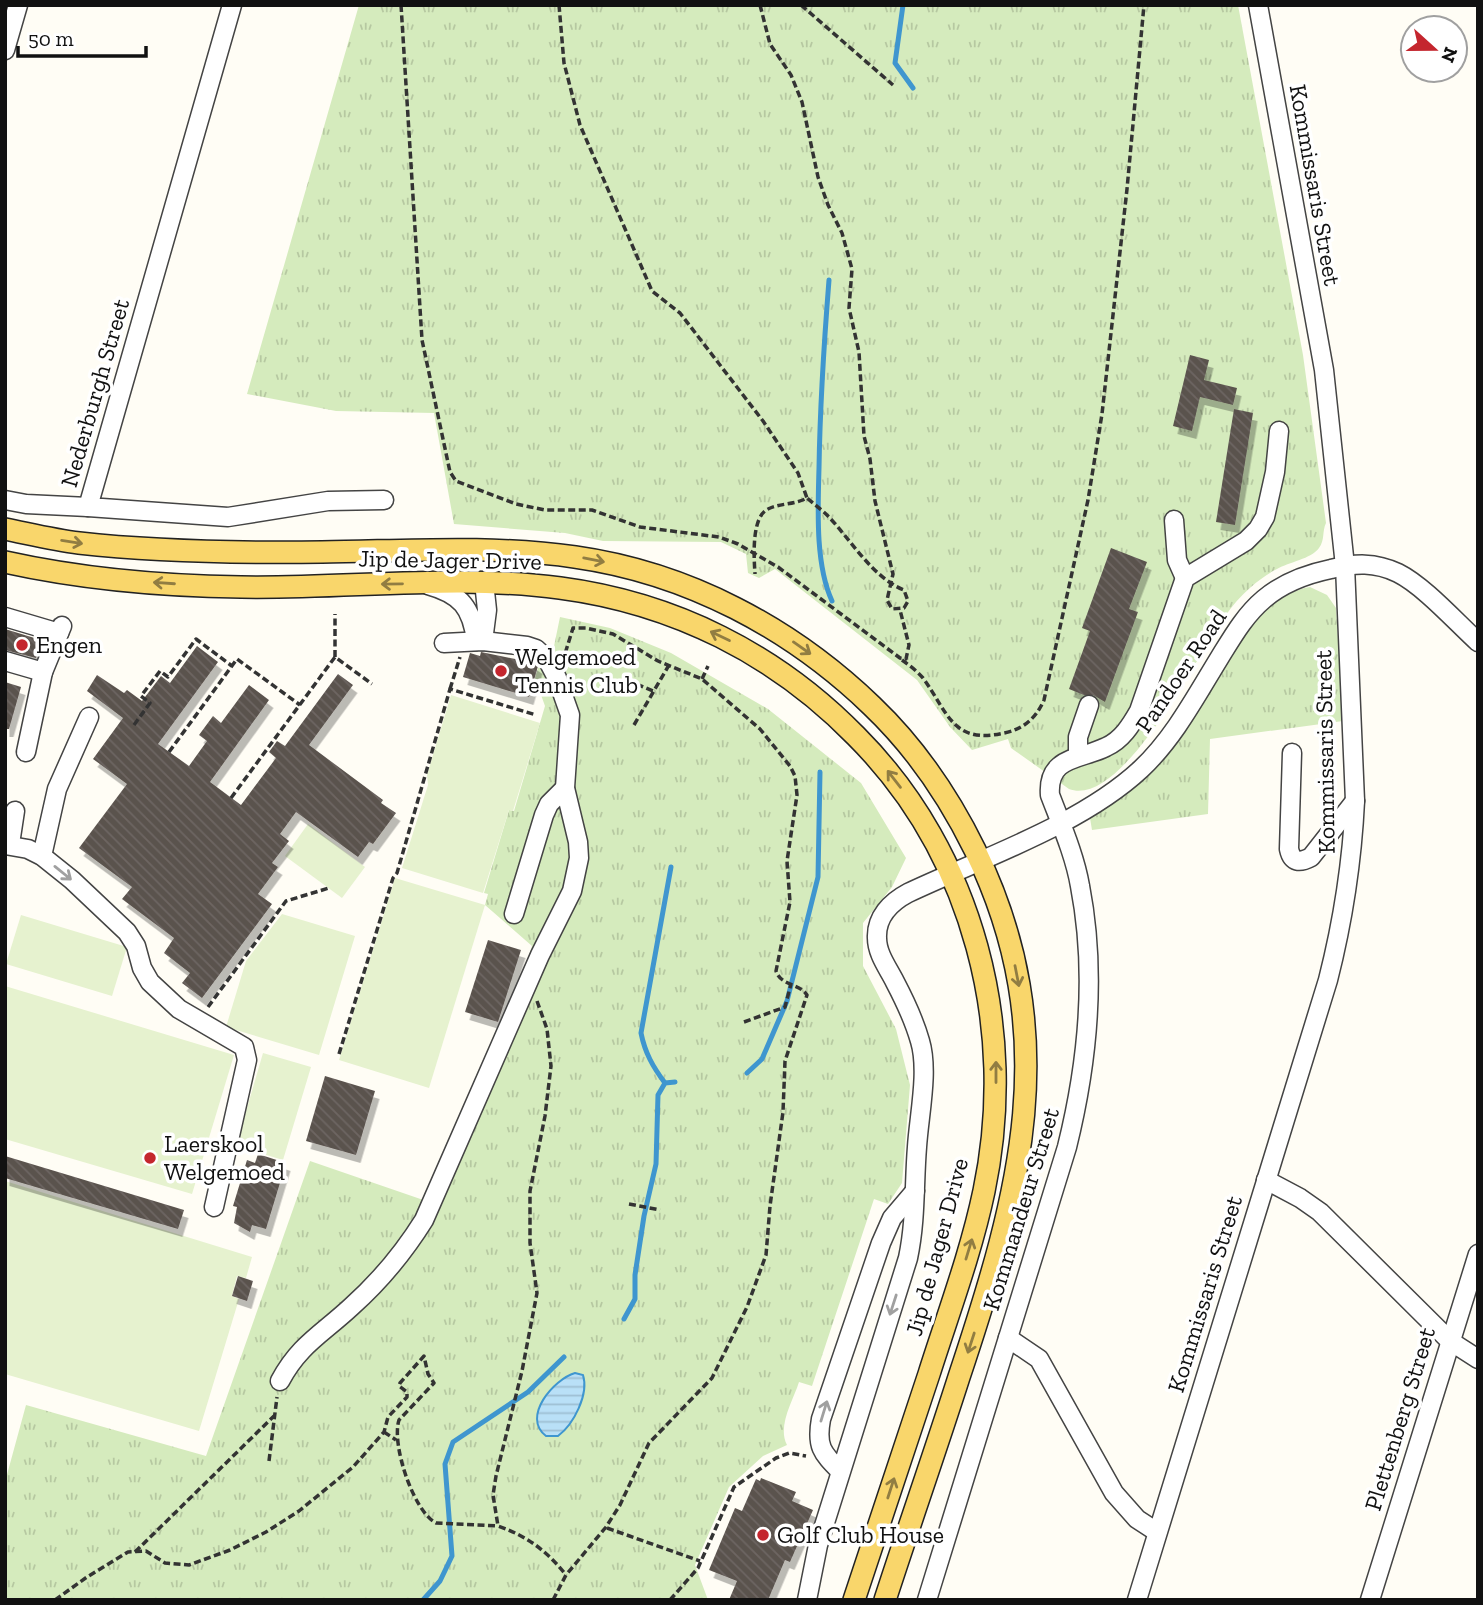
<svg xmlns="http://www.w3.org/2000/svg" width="1483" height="1605" viewBox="0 0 1483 1605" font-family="'Zilla Slab',serif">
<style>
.grass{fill:url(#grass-tufts)}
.pitch{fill:#e6f2cf}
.water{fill:url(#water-rules);stroke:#3f96cf;stroke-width:2}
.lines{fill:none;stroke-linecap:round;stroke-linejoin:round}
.stream{stroke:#3f96cf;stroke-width:5}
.building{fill:url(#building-back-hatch);filter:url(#shadow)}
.minor-casing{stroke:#444;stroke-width:21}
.major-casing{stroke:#222;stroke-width:24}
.path{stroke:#333;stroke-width:3.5;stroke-dasharray:7 3.5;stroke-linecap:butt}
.minor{stroke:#fff;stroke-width:18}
.major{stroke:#f9d66b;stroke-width:21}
.oneway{stroke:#917d42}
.oneway2{stroke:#a0a0a0}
.poi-dot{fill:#c4262e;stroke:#fff;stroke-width:2.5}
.labels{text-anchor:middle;stroke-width:7;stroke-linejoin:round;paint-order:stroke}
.street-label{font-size:24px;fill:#111;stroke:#fff}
.poi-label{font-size:24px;fill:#111;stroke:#fff;text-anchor:start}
</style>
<defs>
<pattern id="grass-tufts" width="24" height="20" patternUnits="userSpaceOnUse" patternTransform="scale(1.75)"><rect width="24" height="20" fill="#d5ebbd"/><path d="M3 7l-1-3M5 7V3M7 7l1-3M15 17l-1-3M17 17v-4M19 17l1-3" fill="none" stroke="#b6c8a1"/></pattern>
<pattern id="water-rules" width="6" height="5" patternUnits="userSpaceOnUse" patternTransform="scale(1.75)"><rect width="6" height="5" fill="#b9e0f7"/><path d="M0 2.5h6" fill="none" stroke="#9ebfd3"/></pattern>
<pattern id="building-back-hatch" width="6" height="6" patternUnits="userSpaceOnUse" patternTransform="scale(1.75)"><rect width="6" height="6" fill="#5a524d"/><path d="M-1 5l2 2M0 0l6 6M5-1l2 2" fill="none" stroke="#6d6662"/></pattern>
<filter id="shadow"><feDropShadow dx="4.5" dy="8" stdDeviation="0" flood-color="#0004"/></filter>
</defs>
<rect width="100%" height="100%" fill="#fffdf5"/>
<g class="grass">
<path d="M 359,5 L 1238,5 L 1303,355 L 1326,523 C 1322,531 1325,540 1319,548 C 1311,559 1289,562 1277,569 C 1267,574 1259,580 1251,587 C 1230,605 1217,628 1203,651 C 1183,684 1116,807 1069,789 L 1011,748 L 1008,739 L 972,750 L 950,727 L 917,680 L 775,569 L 759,578 L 748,573 L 746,554 L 721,542 L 603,541 L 565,533 L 454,524 L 434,413 L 336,411 L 247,394 Z"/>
<path d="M 1310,587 L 1327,595 L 1336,608 L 1343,721 L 1210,739 L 1208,814 L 1092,830 L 1090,818 C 1124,798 1153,772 1178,740 C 1213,694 1248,597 1310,587 Z"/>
<path d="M 560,617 L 610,628 L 671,653 L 768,709 L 861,783 L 906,858 L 892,887 L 863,923 L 863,966 L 896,1029 L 910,1085 L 902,1183 L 888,1204 L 874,1199 L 812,1386 L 799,1382 C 793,1401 777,1426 787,1445 L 763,1456 L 729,1487 L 695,1565 L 708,1600 L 5,1600 L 5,1482 L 26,1405 L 206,1456 L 310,1161 L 435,1204 L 483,1099 L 532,946 L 485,905 L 488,894 L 484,893 L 509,810 L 514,811 L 545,706 L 541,695 L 531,692 L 540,661 L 552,656 Z"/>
</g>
<g class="pitch">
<path d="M 451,695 L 540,723 L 513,811 L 509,810 L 483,893 L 402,868 L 428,785 L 427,775 Z"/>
<path d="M 308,824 L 365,867 L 342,898 L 285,856 Z"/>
<path d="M 395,878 L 485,905 L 429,1088 L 339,1060 Z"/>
<path d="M 282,914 L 355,936 L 319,1055 L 226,1027 L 246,961 Z"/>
<path d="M 21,915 L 127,947 L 112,996 L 6,964 Z"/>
<path d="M 5,986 L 234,1055 L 192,1194 L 5,1139 Z"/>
<path d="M 263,1053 L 311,1067 L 283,1160 L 236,1146 Z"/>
<path d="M 5,1181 L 252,1257 L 246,1278 L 237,1276 L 232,1296 L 239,1299 L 199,1431 L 5,1374 Z"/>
</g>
<path class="water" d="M 575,1373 L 583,1375 C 589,1394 574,1424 558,1436 L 546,1436 C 521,1417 554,1379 575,1373 Z"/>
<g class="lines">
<g class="stream">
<path d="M 903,5 L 895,63 L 913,88"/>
<path d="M 829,280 C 824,343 820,405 819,468 C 818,508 815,564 832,601"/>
<path d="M 747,1073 L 762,1059 L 787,1001 L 818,877 L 820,772"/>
<path d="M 665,1083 C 653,1067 645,1053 641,1033 L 671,867"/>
<path d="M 624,1319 L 635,1299 L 635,1275 L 644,1216 L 656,1164 L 658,1095 L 665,1083 L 675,1082"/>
<path d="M 423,1600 L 440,1581 L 452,1556 L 445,1464 L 453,1442 L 528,1392 L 564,1357"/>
</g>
</g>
<g class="building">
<path d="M 1190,355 L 1209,360 L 1204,380 L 1237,388 L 1233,405 L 1200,397 L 1192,431 L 1173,426 Z"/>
<path d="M 1234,409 L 1253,413 L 1235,525 L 1216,522 Z"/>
<path d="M 1111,548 L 1147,562 L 1129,609 L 1138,612 L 1105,702 L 1093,695 L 1084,695 L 1069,689 L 1090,631 L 1082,628 Z"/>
<path d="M 5,629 L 41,640 L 36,658 L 5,650 Z"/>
<path d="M 197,646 L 218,662 L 158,744 L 189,766 L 207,741 L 199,735 L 213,716 L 221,723 L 249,685 L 269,700 L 210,782 L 241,805 L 276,758 L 269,752 L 277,741 L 285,746 L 338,674 L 353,685 L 309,745 L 383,800 L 381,803 L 396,813 L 373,844 L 369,842 L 358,857 L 296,812 L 280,834 L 289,841 L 272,863 L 278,867 L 258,894 L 272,904 L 202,998 L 182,983 L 190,973 L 164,953 L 174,938 L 122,899 L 132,887 L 79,848 L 127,784 L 93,759 L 123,718 L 87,691 L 97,675 L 124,693 L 127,690 L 142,701 L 161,676 L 170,683 Z"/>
<path d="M 481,652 L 520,660 L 521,657 L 525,657 L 538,666 L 529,697 L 463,677 L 470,653 L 480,656 Z"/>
<path d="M 5,682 L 21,687 L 9,729 L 5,729 Z"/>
<path d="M 488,940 L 521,950 L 498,1022 L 465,1012 Z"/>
<path d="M 325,1076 L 375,1091 L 356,1155 L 306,1141 Z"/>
<path d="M 258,1154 L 286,1163 L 266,1229 L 252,1225 L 250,1232 L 234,1223 L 237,1207 L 233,1206 L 247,1160 L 255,1163 Z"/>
<path d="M 5,1156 L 184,1210 L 178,1229 L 5,1178 Z"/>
<path d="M 238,1276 L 253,1281 L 247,1301 L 232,1296 Z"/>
<path d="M 761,1478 L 796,1492 L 792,1501 L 813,1510 L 790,1562 L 785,1560 L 768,1600 L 729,1600 L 737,1581 L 709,1570 L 735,1508 L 742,1511 L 756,1479 L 760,1481 Z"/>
</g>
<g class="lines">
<g class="minor-casing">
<g id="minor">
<path d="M 232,5 L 88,507 L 228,517 L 328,501 L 384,500"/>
<path d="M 5,50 L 18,5"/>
<path d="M 5,500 L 26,504 L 88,507"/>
<path d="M 1174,520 L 1177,560 L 1185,578"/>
<path d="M 428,585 C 461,594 472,608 476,641"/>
<path d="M 5,617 L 59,633"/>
<path d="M 483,641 L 487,610 L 484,582"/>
<path d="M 5,661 L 43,672 L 62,626"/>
<path d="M 26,752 L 43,672"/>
<path d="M 1292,753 L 1289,849 C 1292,863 1300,863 1311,857 L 1355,801"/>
<path d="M 1078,756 L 1078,737 L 1089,705"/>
<path d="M 10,844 L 15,811"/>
<path d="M 5,845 L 28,849 L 42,856 L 72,880 L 127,932 L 136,946 L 142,968 L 150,982 L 179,1009 L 244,1047 L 247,1060 L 214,1207"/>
<path d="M 42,856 L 57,789 L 89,717"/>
<path d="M 514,914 L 544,815 L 549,804 L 565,788"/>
<path d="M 1266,1180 L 1300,1198 L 1320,1212 L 1450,1341 L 1478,1359"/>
<path d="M 1008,1338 L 1039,1359 L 1114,1493 L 1137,1519 L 1157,1532"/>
<path d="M 280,1381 C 299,1345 322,1334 351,1307 C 379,1282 404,1252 424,1220 L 540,955 L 572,891 L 579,858 L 578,842 L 565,788 L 570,715 L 557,678 L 547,659 L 536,649 L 527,646 L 483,641 L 444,643"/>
<path d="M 840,1471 C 822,1453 816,1446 821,1419 L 881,1243 L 892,1218 L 915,1191"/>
<path d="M 807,1600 L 818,1545 L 908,1258 C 916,1220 914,1184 917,1147 C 919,1115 929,1071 920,1041 C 914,1020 905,1001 895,982 C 888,968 877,954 877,938 C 876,917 891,902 908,893 C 982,858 1081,825 1141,769 C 1174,738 1196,696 1220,657 C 1233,636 1245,615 1264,599 C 1284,582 1307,574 1331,569 C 1355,563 1375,562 1398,573 C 1424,586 1456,622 1478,642"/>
<path d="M 927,1600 L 1067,1147 C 1088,1062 1097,974 1080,886 C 1075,856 1061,824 1050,795 C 1047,756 1080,760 1106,747 C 1122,740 1131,725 1139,711 L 1185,578 L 1246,541 L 1258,529 L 1265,517 L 1275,472 L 1279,431"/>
<path d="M 1137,1600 L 1328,980 C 1343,921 1352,863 1355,801 L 1345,566 L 1324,370 L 1258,5"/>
<path d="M 1370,1600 L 1478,1254"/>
</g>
</g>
<g class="major-casing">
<g id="major">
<path d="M 5,529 C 30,534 54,540 79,543 C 160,552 241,553 322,552 C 407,551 491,545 575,557 C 688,573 791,628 872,706 C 915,747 949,797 975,850 C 1065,1035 1020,1194 959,1377 C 935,1452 909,1526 885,1600"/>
<path d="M 5,562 C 82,579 163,586 241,587 C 347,589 455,574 560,588 C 674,603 776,654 856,736 C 974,854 1018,1029 984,1191 C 971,1253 948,1314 929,1374 C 904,1449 879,1525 854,1600"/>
</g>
</g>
<g class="path">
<path d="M 401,5 L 422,340 L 450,472 L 456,481 L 516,504 L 545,510 L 592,510 L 640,527 L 719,537 L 738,544 L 778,567 L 900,658 L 906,659 L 909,645 L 900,610"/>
<path d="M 559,5 L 564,63 L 580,125 L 652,291 L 680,313 L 763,421 L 798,473 L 807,498 C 794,505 780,503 768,509 C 751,517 754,558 755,574"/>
<path d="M 760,5 L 770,44 L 791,75 L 802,102 L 818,177 L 828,205 L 842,233 L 852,269 L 849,308 L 859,352 L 864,436 L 870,459 L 875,501 L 893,574 L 887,600 L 892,609 L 904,608 L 908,601 L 904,590 C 873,578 851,540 828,516 C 822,510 814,504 807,498"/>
<path d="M 801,5 L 893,85"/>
<path d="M 335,657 L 335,614"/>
<path d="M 902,660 C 909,665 917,671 923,678 C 948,712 952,745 1004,733 C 1024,729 1036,718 1044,700 L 1088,500 L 1102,414 L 1127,189 L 1144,5"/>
<path d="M 702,679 L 708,666"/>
<path d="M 627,680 L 653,691"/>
<path d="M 450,689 L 460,657"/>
<path d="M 134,725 L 150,703 L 141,696 L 160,671 L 168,677 L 196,639 L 232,666"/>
<path d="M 634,725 L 669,665"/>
<path d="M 169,752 L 237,659 L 300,705"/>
<path d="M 231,798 L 335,657 L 372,684"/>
<path d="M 537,1001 L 547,1029 L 551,1066 L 545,1116 L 530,1191 L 530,1243 L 537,1293 L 522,1371 L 496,1476 L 493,1495 L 498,1526 C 527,1536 547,1551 566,1575"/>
<path d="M 208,1007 L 286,901 L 329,888"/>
<path d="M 744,1022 L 785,1007 L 791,984"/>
<path d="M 339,1054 L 393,878 L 397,873 L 450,689 L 536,715"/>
<path d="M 629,1204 L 660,1210"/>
<path d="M 384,1432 L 396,1440"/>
<path d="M 269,1461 L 277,1397"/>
<path d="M 607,1528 L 700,1561"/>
<path d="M 135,1552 L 274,1416"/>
<path d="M 55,1600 L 87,1577 L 128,1552 L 146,1551 L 165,1563 L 189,1565 L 230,1550 L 266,1532 L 299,1511 L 353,1467 L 384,1432 L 388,1417 L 407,1397 L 407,1392 L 399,1386 L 400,1383 L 424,1356 L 428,1374 L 434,1383 L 399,1420 C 391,1445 414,1512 436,1523 L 498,1526"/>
<path d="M 553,1600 L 566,1575 L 606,1527 L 620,1505 L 649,1443 L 712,1378 L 747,1307 L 766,1255 L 770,1206 L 783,1112 L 785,1061 L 807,995 C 799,983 781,986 776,971 L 790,902 L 787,861 L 797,795 L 795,776 L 790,766 L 760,729 L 702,679 L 658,661 L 613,634 L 586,628 L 573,628 L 564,657"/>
<path d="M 670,1600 L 698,1568 L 734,1487 L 776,1458 L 789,1453 L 806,1456"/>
</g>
<use href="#minor" class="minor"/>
<use href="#major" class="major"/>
</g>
<defs><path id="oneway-shaft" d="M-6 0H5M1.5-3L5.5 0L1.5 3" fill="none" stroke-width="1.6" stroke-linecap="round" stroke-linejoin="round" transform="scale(1.75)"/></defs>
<g class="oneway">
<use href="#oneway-shaft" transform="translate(72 542) rotate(9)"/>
<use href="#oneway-shaft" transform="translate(594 560) rotate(11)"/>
<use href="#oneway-shaft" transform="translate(164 583) rotate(-176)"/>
<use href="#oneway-shaft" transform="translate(392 584) rotate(179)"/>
<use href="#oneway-shaft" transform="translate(720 636) rotate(-154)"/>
<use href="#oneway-shaft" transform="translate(802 648) rotate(35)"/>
<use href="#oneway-shaft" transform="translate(894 779) rotate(-128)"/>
<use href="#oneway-shaft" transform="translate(1017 976) rotate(79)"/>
<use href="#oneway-shaft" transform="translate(996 1072) rotate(-90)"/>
<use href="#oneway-shaft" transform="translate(969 1249) rotate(-73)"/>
<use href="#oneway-shaft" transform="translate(971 1343) rotate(108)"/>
<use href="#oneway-shaft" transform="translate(891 1488) rotate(-72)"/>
</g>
<g class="oneway2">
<use href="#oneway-shaft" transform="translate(63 873) rotate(39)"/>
<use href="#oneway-shaft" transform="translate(893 1305) rotate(108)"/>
<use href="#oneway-shaft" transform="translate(824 1411) rotate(-73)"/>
</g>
<g class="poi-dot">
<circle cx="22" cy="645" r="7"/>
<circle cx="501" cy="671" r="7"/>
<circle cx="150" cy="1158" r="7"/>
<circle cx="763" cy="1535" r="7"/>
</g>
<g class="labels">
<g class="street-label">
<text transform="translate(1315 185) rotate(80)" y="8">Kommissaris Street</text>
<text transform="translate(95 393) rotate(-74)" y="8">Nederburgh Street</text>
<text transform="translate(450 560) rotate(1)" y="8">Jip de Jager Drive</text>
<text transform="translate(1181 671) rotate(-56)" y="8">Pandoer Road</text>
<text transform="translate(1325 752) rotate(-91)" y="8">Kommissaris Street</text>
<text transform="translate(1021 1209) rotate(-73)" y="8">Kommandeur Street</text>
<text transform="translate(937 1247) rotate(-75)" y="8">Jip de Jager Drive</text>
<text transform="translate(1205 1294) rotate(-73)" y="8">Kommissaris Street</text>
<text transform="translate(1400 1419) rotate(-73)" y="8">Plettenberg Street</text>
</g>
<g class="poi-label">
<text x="36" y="653">Engen</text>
<text x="515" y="665">Welgemoed<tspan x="515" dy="28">Tennis Club</tspan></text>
<text x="164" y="1152">Laerskool<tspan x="164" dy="28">Welgemoed</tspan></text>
<text x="777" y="1543">Golf Club House</text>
</g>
</g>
<rect width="1483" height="1605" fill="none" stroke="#111111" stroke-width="14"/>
<g transform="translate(1434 49) rotate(111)"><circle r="33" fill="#ffffff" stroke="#a0a0a0" stroke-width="2"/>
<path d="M0-5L12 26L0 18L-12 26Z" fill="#c4262e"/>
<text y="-10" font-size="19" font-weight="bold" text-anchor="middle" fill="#111111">N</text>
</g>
<path d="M18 46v10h128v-10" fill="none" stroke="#111111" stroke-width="3.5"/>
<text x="28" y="46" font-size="21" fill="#111111" stroke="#ffffff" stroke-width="5" paint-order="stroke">50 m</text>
</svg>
